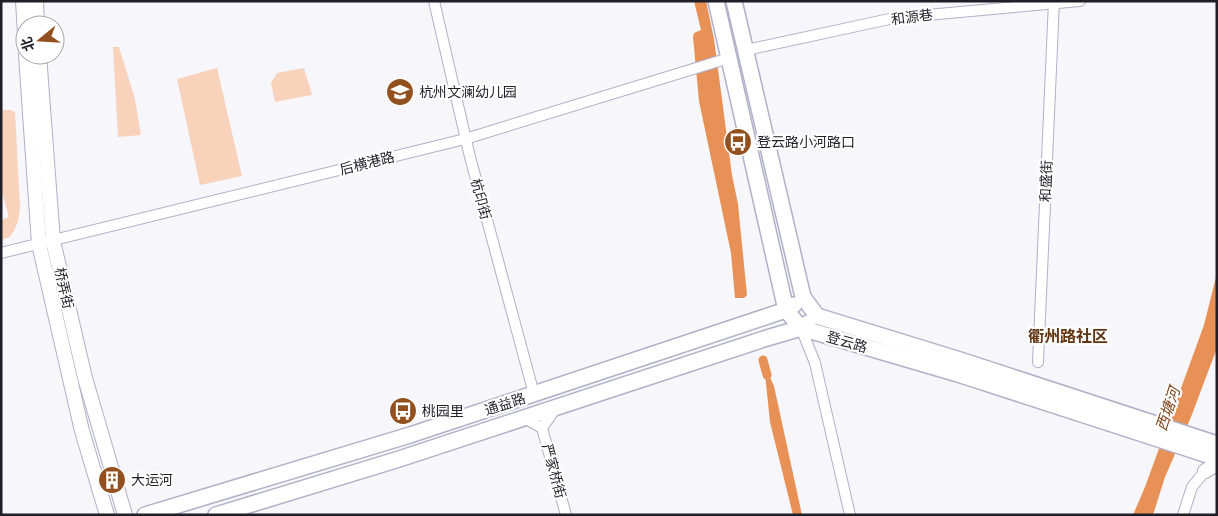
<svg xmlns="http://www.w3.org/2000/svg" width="1218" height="516" viewBox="0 0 1218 516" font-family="Quicksand,'Noto Sans SC',sans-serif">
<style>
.green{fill:#f8d2bb}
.water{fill:#e79156}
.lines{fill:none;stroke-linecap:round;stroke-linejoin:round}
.canal{stroke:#e79156;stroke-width:9}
.street-casing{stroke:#b1b0c8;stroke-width:12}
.secondary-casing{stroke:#b1b0c8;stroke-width:16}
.primary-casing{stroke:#b1b0c8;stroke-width:18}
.street{stroke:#fff;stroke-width:10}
.secondary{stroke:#fff;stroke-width:14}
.primary{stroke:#fff;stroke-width:15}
.labels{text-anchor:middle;stroke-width:4.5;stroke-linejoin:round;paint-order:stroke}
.street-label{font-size:14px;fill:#201f28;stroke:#fff}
.poi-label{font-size:14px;fill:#201f28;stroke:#fff;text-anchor:start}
.water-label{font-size:15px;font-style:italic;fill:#7d441a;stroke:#fff}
.quarter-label{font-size:16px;font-weight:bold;fill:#613412;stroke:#fff}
</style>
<rect width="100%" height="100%" fill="#f6f6fb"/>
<g class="green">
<path d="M 113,47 L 119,47 L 135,99 L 141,135 L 118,137 Z"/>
<path d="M 217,68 L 242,176 L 200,185 L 177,79 Z"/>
<path d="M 304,68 L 312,95 L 275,102 L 271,83 L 277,73 Z"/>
<path d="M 1,110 L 10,110 L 15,112 L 20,207 C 19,220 17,227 10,237 L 1,240 L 1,220 L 9,217 L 1,188 Z"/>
</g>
<g class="water">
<path d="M 694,1 L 706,1 L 714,39 L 732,175 L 738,204 L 747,295 L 744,298 L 735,298 L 731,253 L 699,101 L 693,37 L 694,33 L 701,30 Z"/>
<path d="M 1217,273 L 1217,348 L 1191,417 L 1165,477 L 1153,515 L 1133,515 L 1145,487 L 1204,325 Z"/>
<path d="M 764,364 L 774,386 L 802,515 L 793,515 L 770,422 Z"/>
</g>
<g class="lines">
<path class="canal" d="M 763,360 L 767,375"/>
<g class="street-casing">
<g id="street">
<path d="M 434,1 L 470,157 L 534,394"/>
<path d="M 746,50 L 894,18 L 1080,1"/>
<path d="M 1,253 L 465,139 L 729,58"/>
<path d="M 801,328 L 815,363 L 850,515"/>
<path d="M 1038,362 L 1054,1"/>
<path d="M 524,418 L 542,428 L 566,515"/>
<path d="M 542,428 L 556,408"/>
<path d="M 1183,515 L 1192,487 L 1205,471"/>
</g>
</g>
<g class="secondary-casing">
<g id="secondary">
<path d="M 23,1 L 25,34"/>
<path d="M 36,1 L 37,25"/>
<path d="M 26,55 L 39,244 L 82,431 L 107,515"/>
<path d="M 39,55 L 53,241 L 85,378 L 125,515"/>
<path d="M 1205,471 L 1217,464"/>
</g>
</g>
<g class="primary-casing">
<g id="primary">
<path d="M 716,1 L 786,310 L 801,328 L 958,374 L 1217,458"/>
<path d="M 734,1 L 803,297 L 817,316 L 960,360 L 1217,444"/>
<path d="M 145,515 L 410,435 L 786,310 L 794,305"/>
<path d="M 216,515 L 396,460 L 767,338 L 801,328 L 808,323"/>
</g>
</g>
<use href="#street" class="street"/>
<use href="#secondary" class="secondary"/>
<use href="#primary" class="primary"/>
</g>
<defs>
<g id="school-disc" transform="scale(1.4375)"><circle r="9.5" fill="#92501e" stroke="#fff"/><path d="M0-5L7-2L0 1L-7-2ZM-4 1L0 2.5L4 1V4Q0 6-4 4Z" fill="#fff"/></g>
<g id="bus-disc" transform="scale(1.4375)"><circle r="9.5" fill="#92501e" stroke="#fff"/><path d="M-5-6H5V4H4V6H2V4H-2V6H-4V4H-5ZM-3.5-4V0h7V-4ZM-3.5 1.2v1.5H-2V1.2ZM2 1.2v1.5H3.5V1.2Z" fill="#fff"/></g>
<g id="building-disc" transform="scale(1.4375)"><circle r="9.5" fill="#92501e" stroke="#fff"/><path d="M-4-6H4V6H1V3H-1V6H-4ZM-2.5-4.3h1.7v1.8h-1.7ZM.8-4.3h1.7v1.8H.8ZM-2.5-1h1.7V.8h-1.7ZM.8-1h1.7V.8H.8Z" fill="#fff"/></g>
</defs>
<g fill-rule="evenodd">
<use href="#school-disc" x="400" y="92"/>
<use href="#bus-disc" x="738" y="142"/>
<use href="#bus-disc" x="403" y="411"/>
<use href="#building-disc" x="112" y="480"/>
</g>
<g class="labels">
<g class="street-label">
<text transform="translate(912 17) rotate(-7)" y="5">和源巷</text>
<text transform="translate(367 163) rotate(-14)" y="5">后横港路</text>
<text transform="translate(1046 181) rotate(-88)" y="5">和盛街</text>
<text transform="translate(481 199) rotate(75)" y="5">杭印街</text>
<text transform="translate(64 288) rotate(77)" y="5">桥弄街</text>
<text transform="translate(847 342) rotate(16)" y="5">登云路</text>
<text transform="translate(505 404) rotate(-18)" y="5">通益路</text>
<text transform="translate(554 471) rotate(75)" y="5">严家桥街</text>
</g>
<g class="poi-label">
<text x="419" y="97">杭州文澜幼儿园</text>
<text x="757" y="147">登云路小河路口</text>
<text x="422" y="416">桃园里</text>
<text x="131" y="485">大运河</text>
</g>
<g class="water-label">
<text transform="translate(1168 409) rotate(-71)" y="5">西塘河</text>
</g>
<g class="quarter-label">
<text x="1068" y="342">衢州路社区</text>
</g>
</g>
<rect width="1218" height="516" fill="none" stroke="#201f28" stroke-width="5"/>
<g transform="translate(40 40) rotate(252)"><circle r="24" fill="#ffffff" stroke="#a6a5a9"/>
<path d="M0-4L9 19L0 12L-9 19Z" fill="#92501e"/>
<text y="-8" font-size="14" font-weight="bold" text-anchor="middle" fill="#201f28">北</text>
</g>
</svg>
